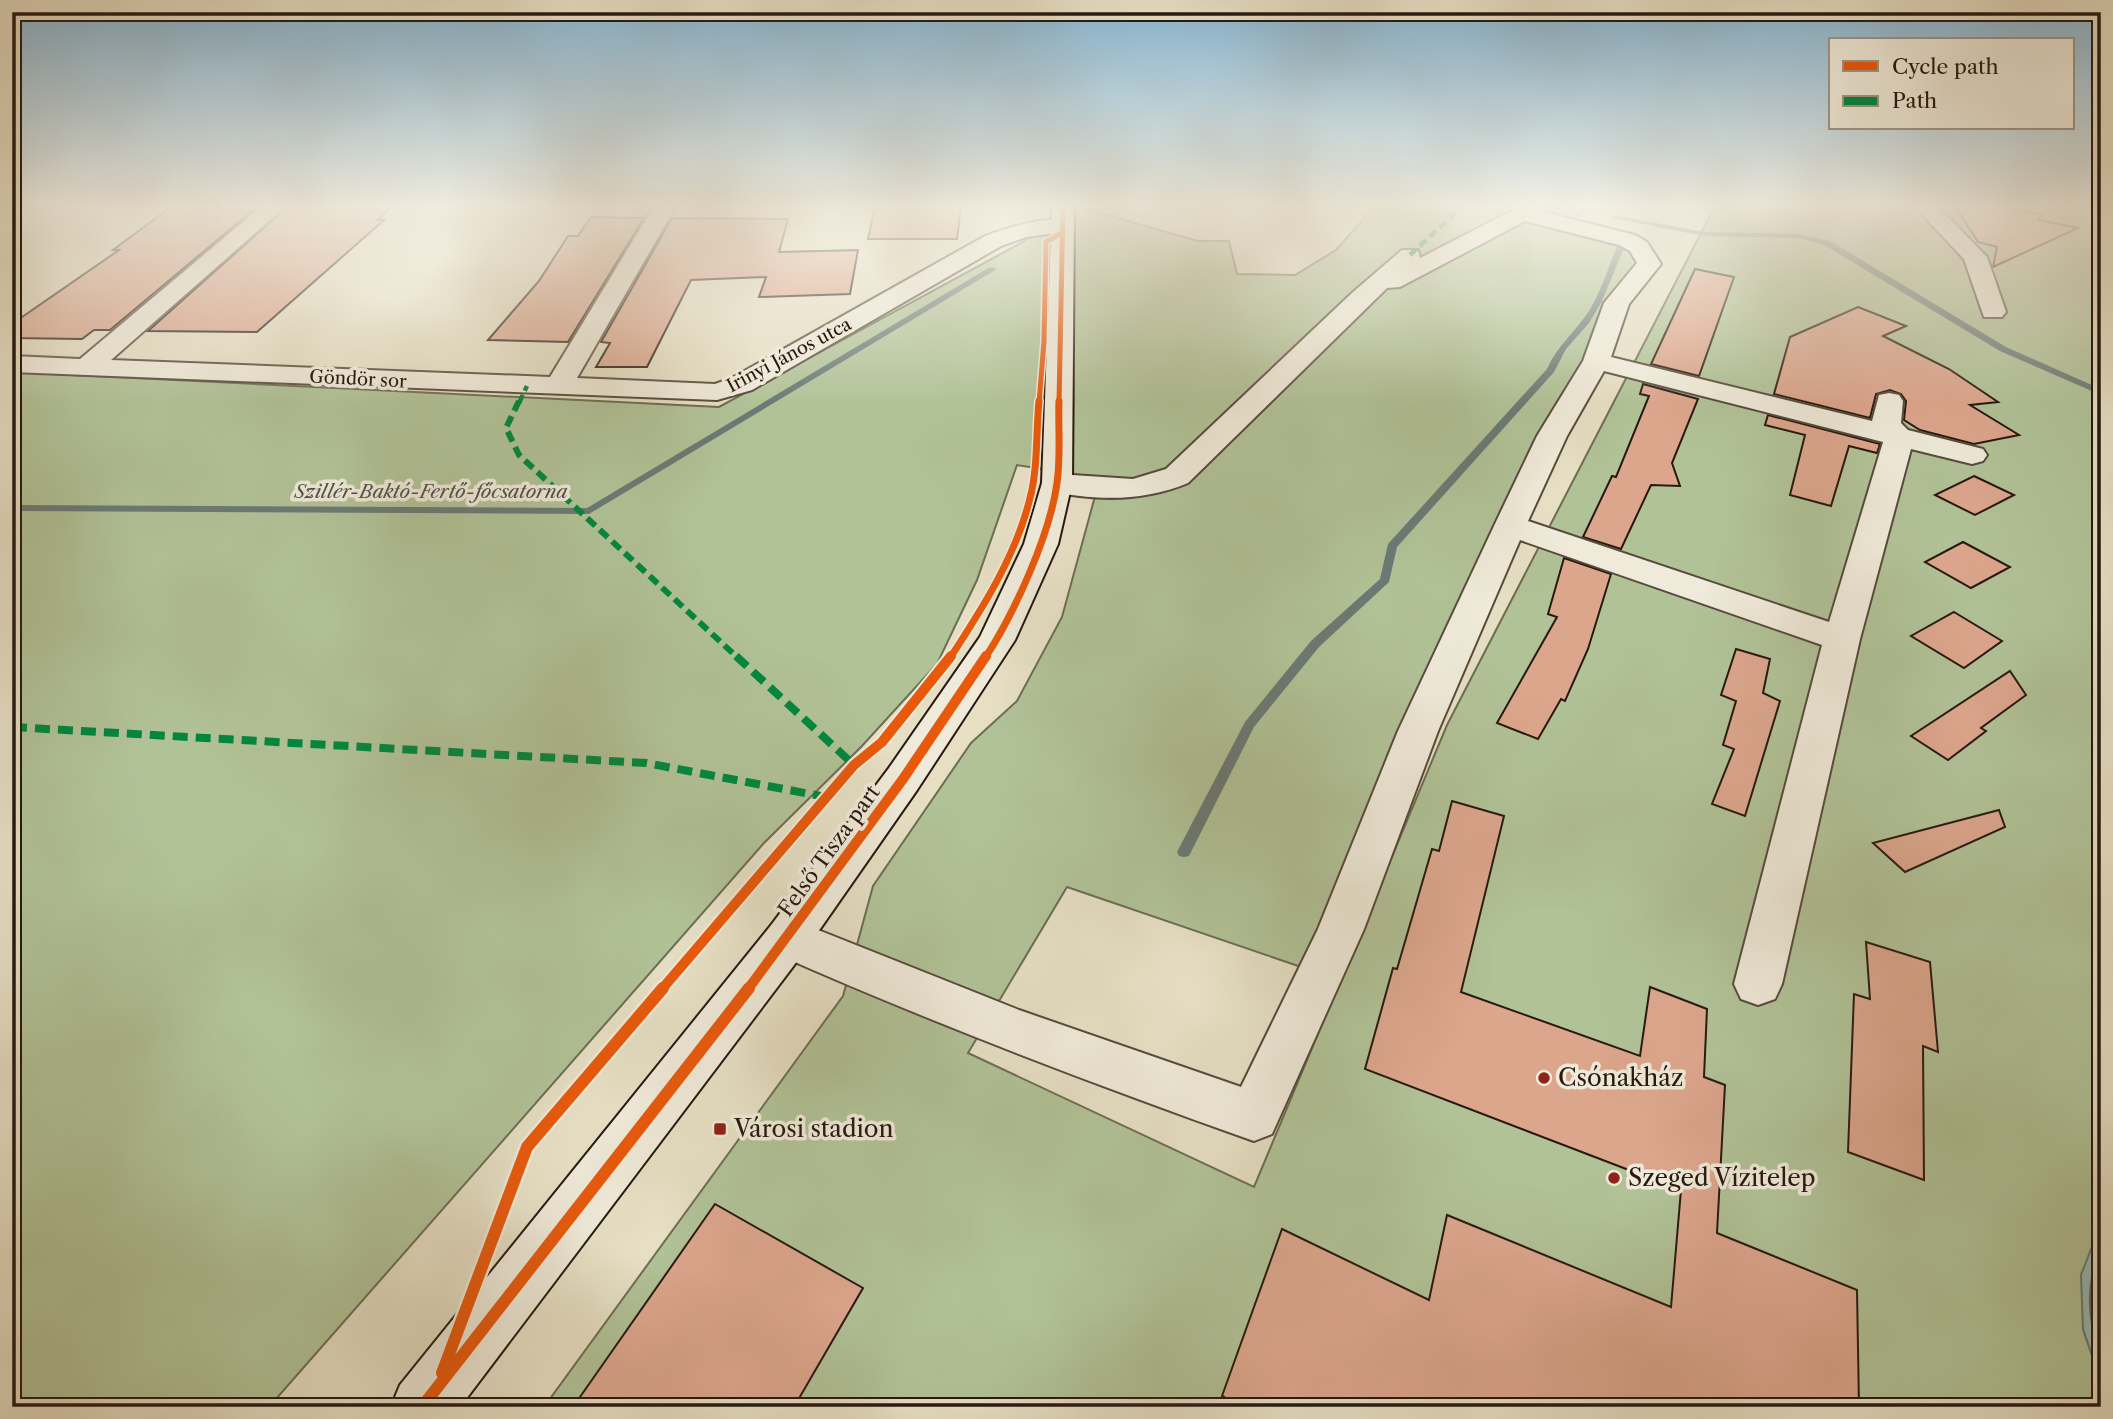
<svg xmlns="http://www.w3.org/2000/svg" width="2113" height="1419" viewBox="0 0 2113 1419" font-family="'Libre Caslon Text',serif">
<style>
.green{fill:#b1c297;stroke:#6c6d54;stroke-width:2}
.water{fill:#97bcb9;stroke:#6a7a75;stroke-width:2}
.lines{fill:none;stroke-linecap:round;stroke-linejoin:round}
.shore{stroke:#5f6a64;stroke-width:2.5}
.stream{fill:#6a7a75;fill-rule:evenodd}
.building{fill:#dca68d;stroke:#271810;stroke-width:2}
.minor-casing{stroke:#574a3d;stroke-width:4}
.secondary-casing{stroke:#271810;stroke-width:4}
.minor{fill:#efead9;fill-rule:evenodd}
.secondary{fill:#efead9;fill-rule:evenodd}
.quiet-far2{stroke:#00873e;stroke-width:4.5;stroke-dasharray:9 4.5;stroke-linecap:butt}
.quiet-far1{stroke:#00873e;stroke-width:6;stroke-dasharray:11 6;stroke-linecap:butt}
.quiet{stroke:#00873e;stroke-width:8;stroke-dasharray:15 8;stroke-linecap:butt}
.cycleway-far3-casing{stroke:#efead9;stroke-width:8}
.cycleway-far2-casing{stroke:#efead9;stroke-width:10}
.cycleway-far1-casing{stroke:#efead9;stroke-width:14}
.cycleway-casing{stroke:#efead9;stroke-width:17}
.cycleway-far3{stroke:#e8590c;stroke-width:5}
.cycleway-far2{stroke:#e8590c;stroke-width:7}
.cycleway-far1{stroke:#e8590c;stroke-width:10}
.cycleway{stroke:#e8590c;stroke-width:12}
.poi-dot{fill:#8f2418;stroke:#efead9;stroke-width:2.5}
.labels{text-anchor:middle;stroke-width:7;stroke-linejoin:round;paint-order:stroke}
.far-street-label{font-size:18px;fill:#271810;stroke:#efead9}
.far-water-label{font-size:19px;font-style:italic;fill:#4e514b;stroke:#efead9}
.street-label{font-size:21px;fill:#271810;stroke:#efead9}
.near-poi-label{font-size:24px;fill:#271810;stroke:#efead9;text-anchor:start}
</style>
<rect width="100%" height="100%" fill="#e6dfc4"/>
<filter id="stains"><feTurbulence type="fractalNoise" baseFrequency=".00286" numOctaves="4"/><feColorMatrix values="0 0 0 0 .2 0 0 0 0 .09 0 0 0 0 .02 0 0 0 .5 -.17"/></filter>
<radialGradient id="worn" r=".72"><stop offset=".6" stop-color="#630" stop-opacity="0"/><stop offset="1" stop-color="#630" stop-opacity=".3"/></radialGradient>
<path class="green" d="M 1075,206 L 1198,241 L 1229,241 L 1237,274 L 1295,275 L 1336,250 L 1375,206 L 1588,206 L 1567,225 L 1636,249 L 1639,261 L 1304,968 L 1067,887 L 968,1053 L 1254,1187 L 1447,725 L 1715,206 L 2101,206 L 2101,1232 L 2096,1236 L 2083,1329 L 2101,1381 L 2101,1407 L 544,1407 L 843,996 L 873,886 L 971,743 L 1017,701 L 1062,617 L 1100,478 L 1017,465 L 977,580 L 937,664 L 861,747 L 764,843 L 269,1407 L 12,1407 L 12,372 L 719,407 L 1021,243 Z"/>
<path class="water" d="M 2101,1232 L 2101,1381 L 2083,1329 L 2081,1275 L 2096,1236 Z"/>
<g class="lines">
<path class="shore" d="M 2101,1243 C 2086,1285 2087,1318 2101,1360"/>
<g class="stream">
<path d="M 1614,215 L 1704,232 L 1799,234 L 1830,241 L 2006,347 L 2101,389 L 2101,395 L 2000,351 L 1824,245 L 1799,238 L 1704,236 L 1612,218 L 1612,216 Z"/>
<path d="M 1618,244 L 1625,246 L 1601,303 L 1589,323 L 1566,349 L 1554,372 L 1397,547 L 1389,582 L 1319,647 L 1254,727 L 1189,856 L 1184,857 L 1179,856 L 1177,852 L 1245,722 L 1311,641 L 1380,579 L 1388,544 L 1547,369 C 1557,346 1576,331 1589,311 C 1602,290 1608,267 1618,244 Z"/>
<path d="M 990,267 L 997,269 L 589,514 L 12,511 L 12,505 L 587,508 Z"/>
</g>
</g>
<g class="building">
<path d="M 172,206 L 258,206 L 110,330 L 94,330 L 82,339 L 12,338 L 12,324 L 119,250 L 113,250 Z"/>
<path d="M 288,206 L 392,206 L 378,220 L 384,220 L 257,332 L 148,331 Z"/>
<path d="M 875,206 L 961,206 L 957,239 L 868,239 Z"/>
<path d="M 1955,206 L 2001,206 L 2041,214 L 2038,220 L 2078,228 L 1993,267 L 1997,247 L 1978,242 Z"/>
<path d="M 591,217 L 644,218 L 568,342 L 488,340 L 539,281 L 568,236 L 578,236 Z"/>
<path d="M 672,218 L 788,219 L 779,252 L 858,250 L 850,294 L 759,297 L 766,277 L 691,280 L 647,367 L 596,367 L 610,343 L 601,342 Z"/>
<path d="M 1695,269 L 1734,277 L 1699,376 L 1651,364 Z"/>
<path d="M 1858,307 L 1906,326 L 1883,336 L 1949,369 L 1998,402 L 1970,405 L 2019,435 L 1974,444 L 1920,430 L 1904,420 L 1906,401 L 1901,394 L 1890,390 L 1876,394 L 1870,418 L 1774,394 L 1790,337 Z"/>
<path d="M 1643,384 L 1698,399 L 1672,463 L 1680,486 L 1651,485 L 1621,549 L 1583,537 L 1612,476 L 1616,477 L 1649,396 L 1640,394 Z"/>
<path d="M 1768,415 L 1880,444 L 1877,453 L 1849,446 L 1831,506 L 1790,495 L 1805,435 L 1765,425 Z"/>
<path d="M 1974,476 L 2014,495 L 1975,515 L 1935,495 Z"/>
<path d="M 1963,542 L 2010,567 L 1971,588 L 1925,562 Z"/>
<path d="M 1564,558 L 1611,574 L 1588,649 L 1565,701 L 1561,699 L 1538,739 L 1497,723 L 1557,617 L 1548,614 Z"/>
<path d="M 1954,612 L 2002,641 L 1964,668 L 1911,636 Z"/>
<path d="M 1736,649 L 1770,659 L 1763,693 L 1780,701 L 1745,816 L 1712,804 L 1734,749 L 1723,745 L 1736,701 L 1721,695 Z"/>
<path d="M 2010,671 L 2026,695 L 1981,728 L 1986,731 L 1948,760 L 1911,736 Z"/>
<path d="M 1452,801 L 1504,816 L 1461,992 L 1640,1056 L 1650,987 L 1707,1009 L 1704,1077 L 1725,1085 L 1717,1233 L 1857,1290 L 1859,1407 L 1242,1407 L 1222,1396 L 1282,1229 L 1429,1300 L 1447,1215 L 1671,1307 L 1681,1190 L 1365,1069 L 1393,968 L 1397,969 L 1432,849 L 1439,851 Z"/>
<path d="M 1999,810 L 2005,827 L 1905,872 L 1873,843 Z"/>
<path d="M 1866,942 L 1930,962 L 1938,1052 L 1923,1046 L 1924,1180 L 1848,1152 L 1854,994 L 1870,999 Z"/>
<path d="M 715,1204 L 863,1288 L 794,1407 L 573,1407 Z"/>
</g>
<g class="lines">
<g class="minor-casing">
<g id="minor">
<path d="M 262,206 L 286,206 L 111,360 L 550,377 L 654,206 L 676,206 L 577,378 L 715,384 L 732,378 L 985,236 C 1002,230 1062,209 1074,226 L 1071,231 L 1026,237 L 1001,246 L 752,390 L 717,400 L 12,372 L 12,356 L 80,359 Z"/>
<path d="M 1521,206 L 1548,206 L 1543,212 L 1635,235 L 1647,242 L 1661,264 L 1629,304 L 1611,357 L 1872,421 L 1879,395 L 1889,393 L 1899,395 L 1903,401 L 1901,423 L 1908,430 L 1983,449 L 1987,455 L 1983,461 L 1972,464 L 1911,449 L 1860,639 L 1782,984 L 1775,999 L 1758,1005 L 1741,999 L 1734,984 L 1822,645 L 1520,540 L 1438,731 L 1364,929 L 1272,1134 L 1254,1141 C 1091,1083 930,1022 772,952 L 765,938 L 772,924 L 788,918 L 1019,1010 L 1241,1087 L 1318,929 L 1398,731 L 1494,526 L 1537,436 L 1583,361 L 1604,303 L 1637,263 L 1630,251 L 1619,245 L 1525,221 L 1400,287 L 1387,288 L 1188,483 C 1143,502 1093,501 1046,490 L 1042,483 L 1046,476 L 1057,474 L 1133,479 L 1166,469 L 1352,293 L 1402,250 L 1418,250 L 1420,258 ZM 1604,371 L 1883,442 L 1829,622 L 1528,521 L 1567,436 Z"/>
<path d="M 1914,206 L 1937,206 L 1987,257 L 2006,312 L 2002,317 L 1984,317 L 1964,259 Z"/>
</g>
</g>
<g class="secondary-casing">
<path id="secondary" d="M 1052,206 L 1074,206 L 1072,483 L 1058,544 L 1015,640 L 917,790 L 804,952 L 460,1407 L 391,1407 L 400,1385 L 772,924 L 889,768 L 980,637 L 1024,544 L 1042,483 Z"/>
</g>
<use href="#minor" class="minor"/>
<use href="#secondary" class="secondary"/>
<g class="quiet-far2">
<path d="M 1410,255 L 1463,206"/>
<path d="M 519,403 L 527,386"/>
</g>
<path class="quiet-far1" d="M 519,401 L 506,428 L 519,455 L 738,658"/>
<g class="quiet">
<path d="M 736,656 L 854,765"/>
<path d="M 12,727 L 646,763 L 826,797"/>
</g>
<g class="cycleway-far3-casing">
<g id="cycleway-far3">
<path d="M 1039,403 L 1044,341 L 1046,242 L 1063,232"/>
<path d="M 1059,403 L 1063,206"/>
</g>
</g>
<g class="cycleway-far2-casing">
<g id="cycleway-far2">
<path d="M 950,658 C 982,609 1016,556 1030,498 C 1038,468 1036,432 1039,401"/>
<path d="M 985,658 C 1014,614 1050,535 1057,483 C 1061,456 1058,428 1059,401"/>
</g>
</g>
<g class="cycleway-far1-casing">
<g id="cycleway-far1">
<path d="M 662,989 L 854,765 L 882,742 L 951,656"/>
<path d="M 748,989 L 903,779 L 986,656"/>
</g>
</g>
<g class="cycleway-casing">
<g id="cycleway">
<path d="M 442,1373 L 527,1147 L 663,988"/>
<path d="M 422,1407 L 749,988"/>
</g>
</g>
<use href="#cycleway-far3" class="cycleway-far3"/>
<use href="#cycleway-far2" class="cycleway-far2"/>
<use href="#cycleway-far1" class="cycleway-far1"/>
<use href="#cycleway" class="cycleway"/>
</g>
<linearGradient id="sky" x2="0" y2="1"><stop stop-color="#87b7d5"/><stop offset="0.51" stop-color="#f4f1e4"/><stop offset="1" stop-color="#f4f1e4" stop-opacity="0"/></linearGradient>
<rect width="2113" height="404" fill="url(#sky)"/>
<g class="poi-dot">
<circle cx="1544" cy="1078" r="7"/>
<rect x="713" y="1122" width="14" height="14" rx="3.5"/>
<circle cx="1614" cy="1178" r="7"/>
</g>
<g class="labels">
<g class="far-street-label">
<text transform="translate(789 355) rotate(-28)" y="6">Irinyi János utca</text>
<text transform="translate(358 379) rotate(3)" y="6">Göndör sor</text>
</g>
<g class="far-water-label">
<text x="431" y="498">Szillér-Baktó-Fertő-főcsatorna</text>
</g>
<g class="street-label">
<text transform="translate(829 851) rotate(-54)" y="7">Felső Tisza part</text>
</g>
<g class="near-poi-label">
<text x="1558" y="1086">Csónakház</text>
<text x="734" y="1137">Városi stadion</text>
<text x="1628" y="1186">Szeged Vízitelep</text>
</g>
</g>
<rect width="2113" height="1419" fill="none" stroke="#e6dfc4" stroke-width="42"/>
<rect x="14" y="14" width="2085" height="1391" fill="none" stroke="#271810" stroke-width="3.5"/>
<rect x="21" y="21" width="2071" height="1377" fill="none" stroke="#271810" stroke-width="2"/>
<rect x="1829" y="38" width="245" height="91" fill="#efead9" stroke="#9f9689" stroke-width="2"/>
<rect x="1843" y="61" width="35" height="10" fill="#e8590c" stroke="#9f9689" stroke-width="2"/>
<text x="1892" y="74" font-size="21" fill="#271810">Cycle path</text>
<rect x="1843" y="96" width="35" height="10" fill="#00873e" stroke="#9f9689" stroke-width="2"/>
<text x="1892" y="108" font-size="21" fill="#271810">Path</text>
<rect width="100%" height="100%" filter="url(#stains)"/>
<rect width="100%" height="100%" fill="url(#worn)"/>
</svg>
